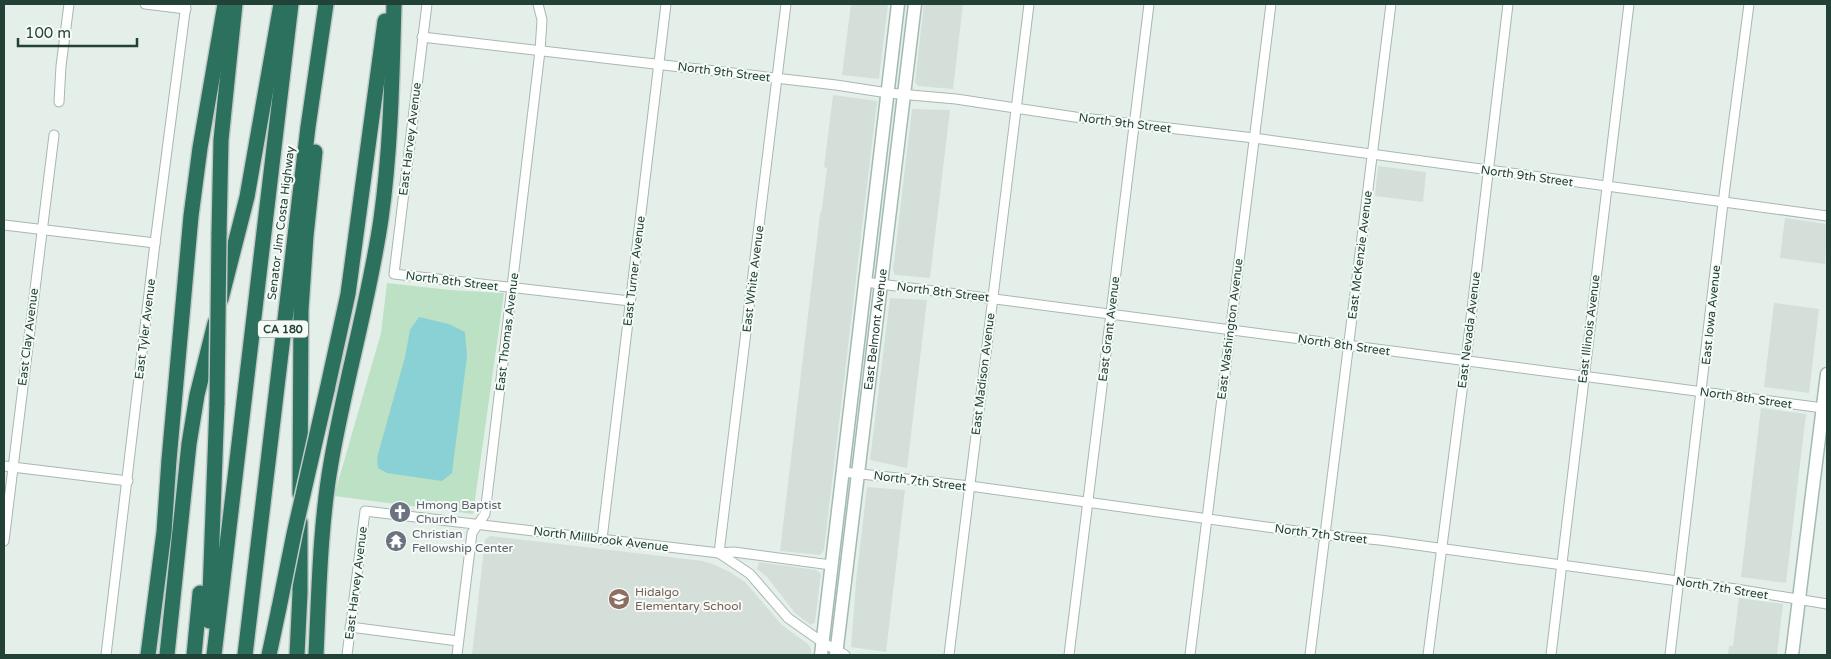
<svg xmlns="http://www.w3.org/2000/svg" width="1831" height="659" viewBox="0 0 1831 659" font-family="'Varela Round',sans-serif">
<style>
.built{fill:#d3dfd8}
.green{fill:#bde1c4}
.water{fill:#8ad1d6}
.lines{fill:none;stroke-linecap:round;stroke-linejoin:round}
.street-casing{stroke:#a7b8b1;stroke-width:11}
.secondary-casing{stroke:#a2bbb1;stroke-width:15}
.highway-casing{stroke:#c1cac7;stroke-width:18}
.street{stroke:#fff;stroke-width:9}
.secondary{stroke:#fff;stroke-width:12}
.highway{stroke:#2c715d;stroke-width:15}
.highway-bridge-casing{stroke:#c1cac7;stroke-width:18;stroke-linecap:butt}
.highway-bridge{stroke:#2c715d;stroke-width:15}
.labels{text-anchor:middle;stroke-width:4;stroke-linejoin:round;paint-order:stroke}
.shield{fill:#f6fbf8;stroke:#627a71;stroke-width:1}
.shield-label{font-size:11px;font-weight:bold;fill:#224237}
.street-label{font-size:12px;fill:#224237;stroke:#f6fbf8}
.worship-label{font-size:12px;fill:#5b616d;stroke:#f6fbf8;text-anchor:start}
.education-label{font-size:12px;fill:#785e54;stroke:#f6fbf8;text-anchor:start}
</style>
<rect width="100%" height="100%" fill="#e5efea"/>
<g class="built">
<path d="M 851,4 L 888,4 L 879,79 L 842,75 Z"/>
<path d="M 924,4 L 963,4 L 953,89 L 918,86 L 915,82 Z"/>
<path d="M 833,95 L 877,101 L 824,550 L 820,555 L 780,551 L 820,214 L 822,209 L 827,168 L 824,167 Z"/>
<path d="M 912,109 L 950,110 L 930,278 L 895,275 L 893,270 Z"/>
<path d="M 1378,166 L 1426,172 L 1423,202 L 1375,196 Z"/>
<path d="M 1785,218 L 1827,224 L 1825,264 L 1780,258 Z"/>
<path d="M 890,298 L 927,300 L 907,468 L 870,460 Z"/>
<path d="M 1774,303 L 1819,309 L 1809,393 L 1764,387 Z"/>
<path d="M 1761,408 L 1806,414 L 1786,583 L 1741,577 Z"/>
<path d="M 867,487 L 905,490 L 886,652 L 851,647 L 856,581 Z"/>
<path d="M 490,536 L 703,561 L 712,564 L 730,572 L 745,582 L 782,625 L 808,644 L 811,649 L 811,655 L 472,655 L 485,540 Z"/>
<path d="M 759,562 L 816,570 L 821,574 L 815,622 L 811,625 L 795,613 L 767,577 L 757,569 Z"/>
<path d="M 1739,598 L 1783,604 L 1777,655 L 1728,655 L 1729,646 L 1733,646 Z"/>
</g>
<path class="green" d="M 387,283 L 450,290 L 504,293 L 473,514 L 334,496 L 381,333 Z"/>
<path class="water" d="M 419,317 L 449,324 L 465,332 L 467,356 L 452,473 L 442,481 L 387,473 L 378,468 L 377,458 L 405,357 L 410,330 Z"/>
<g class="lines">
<g class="street-casing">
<g id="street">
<path d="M 145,4 L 186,9"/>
<path d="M 427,4 L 394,274 L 630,301"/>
<path d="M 786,4 L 719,553 L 750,574 L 788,618 L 822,642 L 845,655"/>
<path d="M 422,37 L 836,85 L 888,93 L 956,99 L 1075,117 L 1254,138 L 1827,216"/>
<path d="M 59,102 L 61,66 L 69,4"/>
<path d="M 4,225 L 155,243"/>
<path d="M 865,282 C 1185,324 1504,365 1823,408"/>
<path d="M 4,466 L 128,481"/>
<path d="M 843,472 L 970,486 L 1325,535 L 1380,540 L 1736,589 L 1827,604"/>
<path d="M 602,539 L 666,4"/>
<path d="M 4,541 L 54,135"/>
<path d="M 350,627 L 458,641"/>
<path d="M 106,655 L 155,243 L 186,4"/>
<path d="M 347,655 L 365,511 L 719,553 L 734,552 L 831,565"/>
<path d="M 457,655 L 472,533 L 485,514 L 540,51 L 542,20 L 538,4"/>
<path d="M 949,655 L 1029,4"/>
<path d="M 1069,655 L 1149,4"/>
<path d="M 1190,655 L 1271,4"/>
<path d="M 1310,655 L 1391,4"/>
<path d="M 1428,655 L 1466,360 L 1508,4"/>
<path d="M 1551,655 L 1629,4"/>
<path d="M 1670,655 L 1723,203 L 1749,4"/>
</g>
</g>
<g class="secondary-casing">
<g id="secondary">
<path d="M 821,655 L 898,4"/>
<path id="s1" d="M 836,655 L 915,4"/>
<path d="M 1792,655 L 1827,374"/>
</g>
</g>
<g class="highway-casing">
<g id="highway">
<path d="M 219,234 L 221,140 L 235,4"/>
<path d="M 221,299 L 247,197 L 281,4"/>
<path d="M 327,390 L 348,294 L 385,21"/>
<path d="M 300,494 L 301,310 L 306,236 L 315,152"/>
<path d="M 209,621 L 217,403"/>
<path d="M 148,655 L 164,532 L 169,460 L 191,216 L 200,148 L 225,4"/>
<path d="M 167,655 L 189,444 L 197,395 L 215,323"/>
<path d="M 194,655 L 200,593"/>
<path d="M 214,655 L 291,4"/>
<path d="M 245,655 L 308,127 L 326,4"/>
<path d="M 269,655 L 279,608"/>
<path d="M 297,655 L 300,593 L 300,522"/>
<path d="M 316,655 C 319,591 320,526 331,463 C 345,381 369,301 381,219 C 391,148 392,76 394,4"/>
</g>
</g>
<use href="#street" class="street"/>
<use href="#secondary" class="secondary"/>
<use href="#highway" class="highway"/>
<g class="highway-bridge-casing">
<g id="highway-bridge">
<path d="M 217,403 L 219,234"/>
<path d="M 279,608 L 294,534 L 327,390"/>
</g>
</g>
<use href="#highway-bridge" class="highway-bridge"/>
</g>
<defs>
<g id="church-disc" transform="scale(1.125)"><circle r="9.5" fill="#6b7280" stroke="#f6fbf8"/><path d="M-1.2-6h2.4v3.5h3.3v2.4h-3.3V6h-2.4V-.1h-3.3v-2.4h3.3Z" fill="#fff"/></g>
<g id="temple-disc" transform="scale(1.125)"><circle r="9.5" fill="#6b7280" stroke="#f6fbf8"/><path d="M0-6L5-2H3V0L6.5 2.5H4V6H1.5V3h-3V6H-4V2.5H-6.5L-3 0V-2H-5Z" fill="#fff"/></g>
<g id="school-disc" transform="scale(1.125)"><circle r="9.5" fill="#8d6e63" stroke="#f6fbf8"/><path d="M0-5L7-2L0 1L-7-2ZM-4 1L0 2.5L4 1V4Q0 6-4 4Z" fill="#fff"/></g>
</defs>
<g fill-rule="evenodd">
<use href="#church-disc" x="400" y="512"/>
<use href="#temple-disc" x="396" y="541"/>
<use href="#school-disc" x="619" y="599"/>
</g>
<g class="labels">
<rect class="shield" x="258" y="320.5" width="50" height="17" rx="4"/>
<g class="shield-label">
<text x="283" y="333">CA 180</text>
</g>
<g class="street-label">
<text transform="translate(724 72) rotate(7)" y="4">North 9th Street</text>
<text transform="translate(1125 123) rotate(7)" y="4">North 9th Street</text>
<text transform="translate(410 139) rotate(-83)" y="4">East Harvey Avenue</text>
<text transform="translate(1527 176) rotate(8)" y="4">North 9th Street</text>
<text transform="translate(281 223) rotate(-83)" y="4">Senator Jim Costa Highway</text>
<text transform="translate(1360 255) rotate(-83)" y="4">East McKenzie Avenue</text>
<text transform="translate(634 271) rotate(-83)" y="4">East Turner Avenue</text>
<text transform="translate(753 279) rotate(-83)" y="4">East White Avenue</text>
<text transform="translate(452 281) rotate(7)" y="4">North 8th Street</text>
<text transform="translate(943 292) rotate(7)" y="4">North 8th Street</text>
<text transform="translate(1711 315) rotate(-84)" y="4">East Iowa Avenue</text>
<text transform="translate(145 329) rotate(-83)" y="4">East Tyler Avenue</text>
<text dy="4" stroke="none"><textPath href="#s1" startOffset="328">East Belmont Avenue</textPath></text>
<text transform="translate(1109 329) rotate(-83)" y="4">East Grant Avenue</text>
<text transform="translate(1230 329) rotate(-83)" y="4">East Washington Avenue</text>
<text transform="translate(1589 329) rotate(-83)" y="4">East Illinois Avenue</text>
<text transform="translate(1469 330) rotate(-83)" y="4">East Nevada Avenue</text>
<text transform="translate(507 332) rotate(-83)" y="4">East Thomas Avenue</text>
<text transform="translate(28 337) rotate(-83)" y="4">East Clay Avenue</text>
<text transform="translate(1344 345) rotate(8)" y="4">North 8th Street</text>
<text transform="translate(983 374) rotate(-83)" y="4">East Madison Avenue</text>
<text transform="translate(1746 398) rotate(8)" y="4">North 8th Street</text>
<text transform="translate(920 481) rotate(7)" y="4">North 7th Street</text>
<text transform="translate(1321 534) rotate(7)" y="4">North 7th Street</text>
<text transform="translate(601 539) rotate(7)" y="4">North Millbrook Avenue</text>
<text transform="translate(356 583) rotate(-83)" y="4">East Harvey Avenue</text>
<text transform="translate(1722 588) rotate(9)" y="4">North 7th Street</text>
</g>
<g class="worship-label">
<text x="416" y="509">Hmong Baptist<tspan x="416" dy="14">Church</tspan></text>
<text x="412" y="538">Christian<tspan x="412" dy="14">Fellowship Center</tspan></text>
</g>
<g class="education-label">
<text x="635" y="596">Hidalgo<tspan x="635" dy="14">Elementary School</tspan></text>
</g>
</g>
<rect width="1831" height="659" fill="none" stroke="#224237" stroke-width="10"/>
<path d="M18 38v8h119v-8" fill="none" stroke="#224237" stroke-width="2.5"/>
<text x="25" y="38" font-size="15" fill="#224237" stroke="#f6fbf8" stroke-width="4" paint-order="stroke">100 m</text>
</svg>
